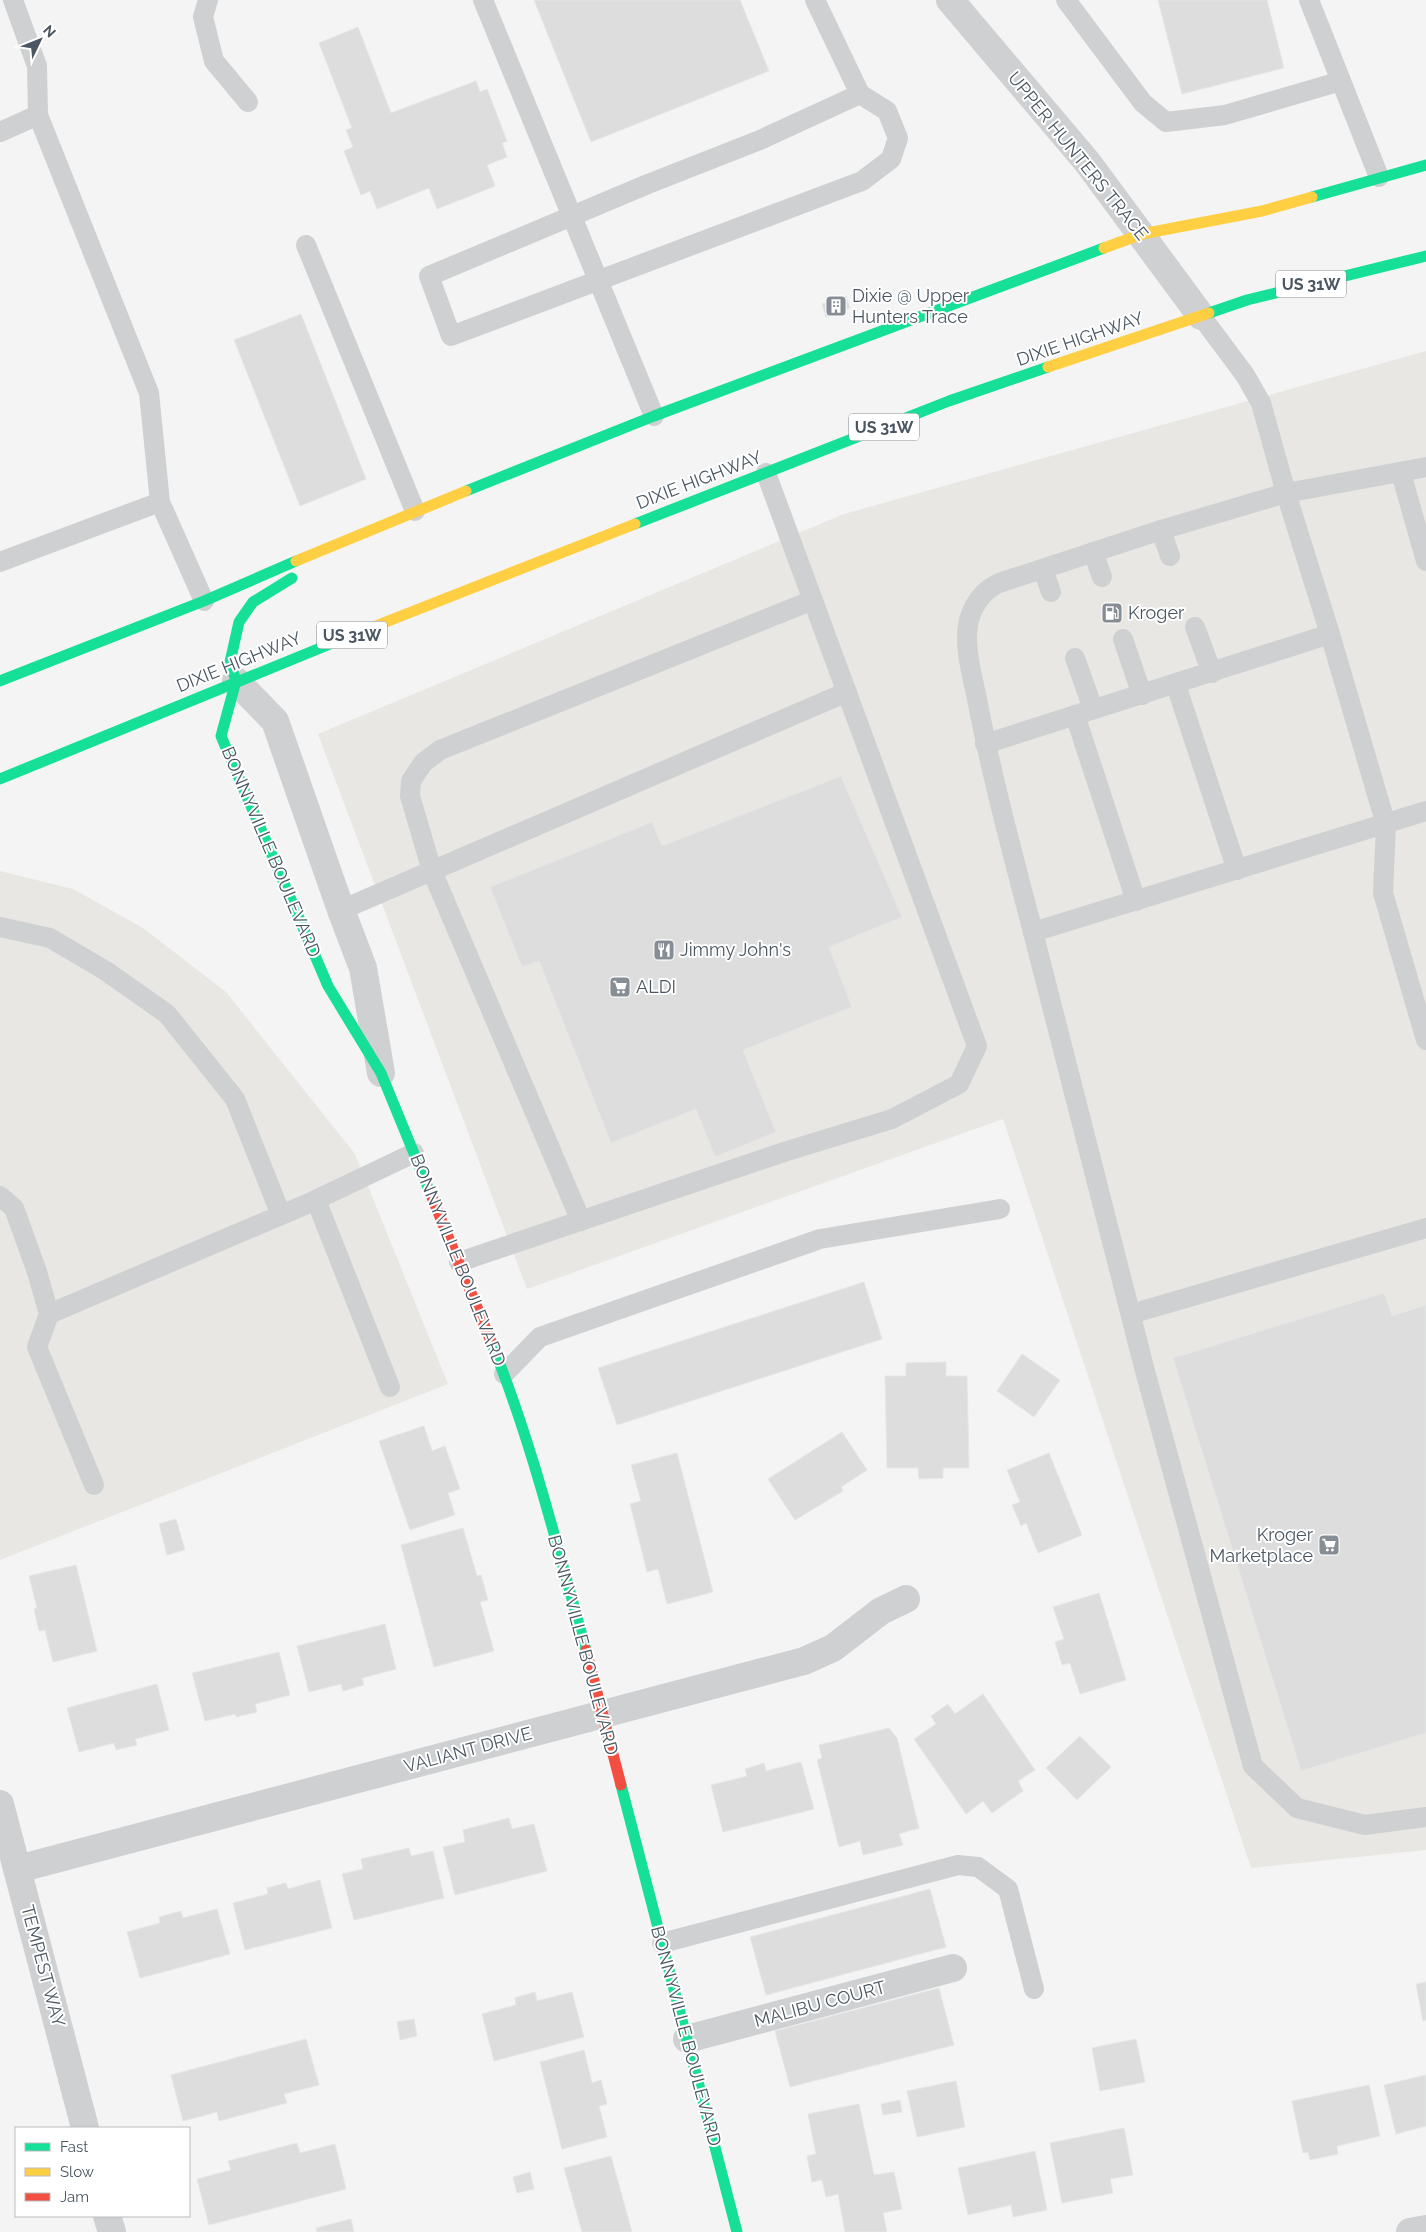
<svg xmlns="http://www.w3.org/2000/svg" width="1426" height="2232" viewBox="0 0 1426 2232" font-family="Raleway,sans-serif">
<style>
.commercial{fill:#e8e7e3}
.building{fill:#ddddde;stroke:#e5e6e7}
.lines{fill:none;stroke-linecap:round;stroke-linejoin:round}
.lane{stroke:#ced0d2;stroke-width:20}
.street{stroke:#ced0d2;stroke-width:28}
.fast{stroke:#16e098;stroke-width:11}
.slow{stroke:#ffcf43;stroke-width:11}
.jam{stroke:#f24e42;stroke-width:11}
.labels{text-anchor:middle;stroke-width:4;stroke-linejoin:round;paint-order:stroke}
.shield{fill:#fff;stroke:#808990;stroke-width:1}
.shield-label{font-size:16px;font-weight:bold;fill:#4a5661}
.street-label{font-size:18px;fill:#4a5661;stroke:#fff}
.poi-label{font-size:18px;fill:#4a5661;stroke:#fff;text-anchor:start}
</style>
<rect width="100%" height="100%" fill="#f4f4f4"/>
<g class="commercial">
<path d="M 1426,351 L 1426,1850 L 1251,1868 L 1003,1119 L 527,1289 L 318,734 L 844,514 Z"/>
<path d="M 0,871 L 73,889 L 143,928 L 226,992 L 355,1154 L 448,1384 L 0,1560 Z"/>
</g>
<g class="building">
<path d="M 534,0 L 740,0 L 769,71 L 591,142 Z"/>
<path d="M 1158,0 L 1267,0 L 1284,68 L 1182,94 Z"/>
<path d="M 358,27 L 391,113 L 476,81 L 480,92 L 487,89 L 507,141 L 502,143 L 507,157 L 487,165 L 495,186 L 437,209 L 429,188 L 377,209 L 370,191 L 361,195 L 344,151 L 353,147 L 346,130 L 352,128 L 319,43 Z"/>
<path d="M 846,296 L 850,308 L 826,317 L 822,304 Z"/>
<path d="M 301,314 L 366,479 L 300,506 L 234,340 Z"/>
<path d="M 841,776 L 902,917 L 829,947 L 852,1007 L 743,1050 L 776,1132 L 715,1157 L 696,1109 L 611,1143 L 539,961 L 522,967 L 490,887 L 652,822 L 662,846 Z"/>
<path d="M 864,1282 L 882,1339 L 617,1425 L 598,1368 Z"/>
<path d="M 1384,1293 L 1392,1316 L 1426,1305 L 1426,1733 L 1301,1771 L 1173,1358 Z"/>
<path d="M 1022,1354 L 1060,1380 L 1034,1417 L 997,1391 Z"/>
<path d="M 946,1362 L 946,1376 L 967,1376 L 969,1468 L 943,1468 L 943,1478 L 919,1479 L 918,1468 L 887,1468 L 885,1376 L 906,1376 L 906,1363 Z"/>
<path d="M 424,1426 L 432,1451 L 445,1446 L 460,1489 L 448,1493 L 455,1515 L 410,1530 L 379,1441 Z"/>
<path d="M 842,1432 L 867,1470 L 841,1487 L 843,1491 L 795,1520 L 768,1479 Z"/>
<path d="M 677,1453 L 713,1592 L 667,1604 L 658,1569 L 647,1572 L 630,1504 L 641,1501 L 631,1465 Z"/>
<path d="M 1049,1453 L 1082,1535 L 1038,1553 L 1026,1523 L 1021,1526 L 1012,1505 L 1020,1502 L 1007,1470 Z"/>
<path d="M 176,1519 L 185,1550 L 167,1555 L 159,1524 Z"/>
<path d="M 463,1528 L 477,1576 L 481,1575 L 488,1600 L 480,1602 L 494,1651 L 434,1667 L 401,1545 Z"/>
<path d="M 76,1565 L 97,1651 L 53,1662 L 45,1630 L 39,1631 L 34,1609 L 37,1608 L 29,1576 Z"/>
<path d="M 1099,1593 L 1126,1680 L 1080,1694 L 1070,1663 L 1062,1665 L 1055,1642 L 1064,1639 L 1053,1607 Z"/>
<path d="M 385,1624 L 396,1669 L 362,1678 L 364,1685 L 343,1691 L 341,1684 L 309,1692 L 297,1646 Z"/>
<path d="M 279,1652 L 290,1695 L 255,1704 L 257,1712 L 236,1717 L 235,1714 L 205,1721 L 192,1673 Z"/>
<path d="M 157,1684 L 169,1730 L 135,1739 L 137,1745 L 116,1750 L 114,1743 L 79,1752 L 67,1708 Z"/>
<path d="M 983,1694 L 1035,1770 L 1018,1781 L 1023,1791 L 992,1813 L 983,1801 L 966,1814 L 914,1739 L 936,1724 L 931,1716 L 948,1704 L 955,1714 Z"/>
<path d="M 889,1728 L 897,1738 L 919,1828 L 899,1834 L 903,1845 L 863,1855 L 860,1841 L 839,1847 L 817,1760 L 822,1758 L 819,1745 Z"/>
<path d="M 1080,1736 L 1111,1767 L 1077,1800 L 1046,1768 Z"/>
<path d="M 801,1762 L 814,1809 L 723,1832 L 711,1785 L 747,1776 L 745,1769 L 764,1763 L 766,1771 Z"/>
<path d="M 509,1818 L 512,1829 L 534,1824 L 547,1871 L 455,1895 L 443,1847 L 465,1842 L 463,1830 Z"/>
<path d="M 409,1848 L 411,1856 L 433,1851 L 444,1898 L 354,1920 L 342,1874 L 363,1869 L 361,1859 Z"/>
<path d="M 320,1880 L 332,1928 L 245,1950 L 233,1903 L 268,1894 L 267,1888 L 286,1883 L 288,1889 Z"/>
<path d="M 930,1889 L 946,1947 L 766,1995 L 750,1937 Z"/>
<path d="M 217,1909 L 230,1954 L 140,1978 L 127,1932 L 160,1923 L 159,1917 L 181,1911 L 183,1918 Z"/>
<path d="M 1426,1982 L 1426,2020 L 1423,2021 L 1416,1984 Z"/>
<path d="M 939,1988 L 954,2045 L 790,2087 L 775,2031 Z"/>
<path d="M 535,1992 L 537,2001 L 572,1992 L 584,2037 L 494,2061 L 482,2014 L 516,2005 L 515,1998 Z"/>
<path d="M 414,2019 L 417,2036 L 400,2040 L 397,2022 Z"/>
<path d="M 306,2039 L 319,2085 L 284,2094 L 287,2103 L 219,2121 L 217,2112 L 183,2121 L 171,2075 Z"/>
<path d="M 1136,2039 L 1145,2082 L 1100,2091 L 1092,2048 Z"/>
<path d="M 584,2050 L 592,2083 L 601,2080 L 607,2104 L 599,2106 L 607,2137 L 562,2149 L 540,2062 Z"/>
<path d="M 1426,2075 L 1426,2126 L 1396,2134 L 1384,2085 Z"/>
<path d="M 956,2081 L 965,2127 L 917,2137 L 907,2091 Z"/>
<path d="M 1369,2085 L 1380,2136 L 1337,2146 L 1338,2154 L 1310,2160 L 1308,2152 L 1303,2153 L 1292,2101 Z"/>
<path d="M 900,2100 L 902,2112 L 883,2115 L 881,2104 Z"/>
<path d="M 859,2104 L 874,2175 L 894,2172 L 902,2209 L 883,2213 L 887,2232 L 845,2232 L 838,2194 L 826,2197 L 822,2180 L 812,2182 L 807,2156 L 816,2154 L 808,2114 Z"/>
<path d="M 1124,2128 L 1133,2175 L 1110,2179 L 1113,2193 L 1062,2203 L 1050,2143 Z"/>
<path d="M 297,2143 L 300,2153 L 335,2144 L 346,2189 L 209,2225 L 197,2179 L 231,2170 L 228,2161 Z"/>
<path d="M 1035,2151 L 1047,2210 L 1013,2217 L 1011,2205 L 968,2215 L 958,2168 Z"/>
<path d="M 611,2156 L 632,2232 L 582,2232 L 564,2168 Z"/>
<path d="M 530,2172 L 534,2189 L 517,2193 L 513,2177 Z"/>
<path d="M 351,2219 L 354,2232 L 317,2232 L 316,2228 Z"/>
</g>
<g class="lines">
<g class="lane">
<path d="M 13,0 L 37,66 L 38,115 L 149,393 L 160,502 L 204,601"/>
<path d="M 208,0 L 203,17 L 214,61 L 248,102"/>
<path d="M 483,0 L 654,416"/>
<path d="M 815,0 L 860,94"/>
<path d="M 1066,0 L 1143,103 L 1166,122 L 1225,115 L 1341,81"/>
<path d="M 1309,0 L 1379,177"/>
<path d="M 860,94 L 887,111 L 898,138 L 891,159 L 862,181 L 451,336 L 429,276 L 648,184 L 760,140 Z"/>
<path d="M 0,132 L 38,115"/>
<path d="M 306,245 L 415,511"/>
<path d="M 1201,316 L 1245,375 L 1261,403 L 1286,493 L 1330,634 L 1386,825 L 1383,893 L 1426,1040"/>
<path d="M 1401,473 L 1426,561"/>
<path d="M 1161,530 L 1170,556"/>
<path d="M 1093,552 L 1102,577"/>
<path d="M 0,562 L 160,502"/>
<path d="M 1043,569 L 1051,592"/>
<path d="M 1195,627 L 1212,673"/>
<path d="M 1123,639 L 1142,695"/>
<path d="M 1075,658 L 1093,709"/>
<path d="M 1176,685 L 1237,870"/>
<path d="M 1075,715 L 1136,901"/>
<path d="M 985,744 L 1330,634"/>
<path d="M 1426,811 L 1033,932 L 1145,1371 L 1253,1766 L 1297,1808 L 1365,1825 L 1426,1817"/>
<path d="M 341,910 L 847,692"/>
<path d="M 0,927 L 50,938 L 106,971 L 167,1014 L 235,1099 L 281,1215"/>
<path d="M 1033,932 C 1013,855 992,778 977,699 C 972,674 963,645 969,620 C 974,603 984,590 999,583 L 1161,530 L 1286,493 L 1426,467"/>
<path d="M 0,1196 L 14,1208 L 37,1272 L 49,1314 L 307,1204 L 414,1153"/>
<path d="M 316,1200 L 390,1387"/>
<path d="M 581,1221 L 432,871 L 410,796 L 411,781 L 423,763 L 440,750 L 813,600"/>
<path d="M 459,1262 L 784,1152 L 892,1119 L 959,1084 L 977,1046 L 766,473"/>
<path d="M 49,1314 L 37,1347 L 94,1485"/>
<path d="M 1131,1314 L 1426,1228"/>
<path d="M 504,1374 L 540,1337 L 820,1239 L 1000,1209"/>
<path d="M 662,1943 L 958,1865 L 978,1867 L 1008,1889 L 1034,1989"/>
</g>
<g class="street">
<path d="M 950,0 L 1088,163 L 1201,316"/>
<path d="M 236,681 L 275,721 L 341,910 L 363,968 L 381,1073"/>
<path d="M 0,1804 L 85,2128"/>
<path d="M 18,1869 L 804,1661 L 833,1648 L 881,1611 L 906,1599"/>
<path d="M 687,2039 L 953,1968"/>
<path d="M 107,2216 L 112,2232"/>
<path d="M 1410,2232 L 1426,2229"/>
</g>
<g class="fast">
<path d="M 1312,197 L 1426,165"/>
<path d="M 1209,313 L 1247,300 L 1426,256"/>
<path d="M 466,491 L 654,416 L 1104,248"/>
<path d="M 635,524 L 949,401 L 1048,367"/>
<path d="M 0,681 L 204,601 L 296,561"/>
<path d="M 236,681 L 221,736 L 328,986 L 381,1073 L 429,1190"/>
<path d="M 236,681 L 230,662 L 239,622 L 253,602 L 292,578"/>
<path d="M 0,779 L 335,642"/>
<path d="M 490,1339 C 531,1439 557,1546 586,1650"/>
<path d="M 621,1785 L 737,2232"/>
</g>
<g class="slow">
<path d="M 1104,248 L 1142,234 L 1262,211 L 1312,197"/>
<path d="M 1048,367 L 1209,313"/>
<path d="M 296,561 L 466,491"/>
<path d="M 335,642 L 635,524"/>
</g>
<g class="jam">
<path d="M 429,1190 L 490,1339"/>
<path d="M 586,1650 L 621,1785"/>
</g>
</g>
<defs>
<g id="building-square" transform="scale(1.125)"><rect x="-9" y="-9" width="18" height="18" rx="4" fill="#868d94" stroke="#fff"/><path d="M-4-6H4V6H1V3H-1V6H-4ZM-2.5-4.3h1.7v1.8h-1.7ZM.8-4.3h1.7v1.8H.8ZM-2.5-1h1.7V.8h-1.7ZM.8-1h1.7V.8H.8Z" fill="#fff"/></g>
<g id="fuel-square" transform="scale(1.125)"><rect x="-9" y="-9" width="18" height="18" rx="4" fill="#868d94" stroke="#fff"/><path d="M-5.5-6h7V0h2V4h1.3V-2.5L3-4.5l.8-.8L6-3V5H2.5V1h-1V6h-7ZM-4.2-4.7v3.2H.2V-4.7Z" fill="#fff"/></g>
<g id="restaurant-square" transform="scale(1.125)"><rect x="-9" y="-9" width="18" height="18" rx="4" fill="#868d94" stroke="#fff"/><path d="M-5-6h1v4h1v-4h1v4h1v-4h1v5L-1.5 .5V6h-2V.5L-5-1ZM5-6V6H3V1.5H1.5Q1.5-4 5-6Z" fill="#fff"/></g>
<g id="supermarket-square" transform="scale(1.125)"><rect x="-9" y="-9" width="18" height="18" rx="4" fill="#868d94" stroke="#fff"/><path d="M-6-5.5h2.5l.6 2H6L4.5 2H-2.5L-4.4-4H-6ZM-1.5 3.2a1.3 1.3 0 1 0 .1 0ZM3 3.2a1.3 1.3 0 1 0 .1 0Z" fill="#fff"/></g>
</defs>
<g fill-rule="evenodd">
<use href="#building-square" x="836" y="306"/>
<use href="#fuel-square" x="1112" y="613"/>
<use href="#restaurant-square" x="664" y="950"/>
<use href="#supermarket-square" x="620" y="987"/>
<use href="#supermarket-square" x="1329" y="1545"/>
</g>
<g class="labels">
<g class="shield">
<rect x="1276" y="270.5" width="70" height="27" rx="4"/>
<rect x="849" y="413.5" width="70" height="27" rx="4"/>
<rect x="317" y="621.5" width="70" height="27" rx="4"/>
</g>
<g class="shield-label">
<text x="1311" y="290">US 31W</text>
<text x="884" y="433">US 31W</text>
<text x="352" y="641">US 31W</text>
</g>
<g class="street-label">
<text transform="translate(1078 156) rotate(51)" y="6">UPPER HUNTERS TRACE</text>
<text transform="translate(1080 339) rotate(-19)" y="6">DIXIE HIGHWAY</text>
<text transform="translate(699 480) rotate(-21)" y="6">DIXIE HIGHWAY</text>
<text transform="translate(239 662) rotate(-22)" y="6">DIXIE HIGHWAY</text>
<text transform="translate(271 852) rotate(67)" y="6">BONNYVILLE BOULEVARD</text>
<text transform="translate(458 1260) rotate(68)" y="6">BONNYVILLE BOULEVARD</text>
<text transform="translate(583 1645) rotate(75)" y="6">BONNYVILLE BOULEVARD</text>
<text transform="translate(468 1750) rotate(-15)" y="6">VALIANT DRIVE</text>
<text transform="translate(43 1966) rotate(75)" y="6">TEMPEST WAY</text>
<text transform="translate(820 2004) rotate(-15)" y="6">MALIBU COURT</text>
<text transform="translate(686 2036) rotate(75)" y="6">BONNYVILLE BOULEVARD</text>
</g>
<g class="poi-label">
<text x="852" y="302">Dixie @ Upper<tspan x="852" dy="21">Hunters Trace</tspan></text>
<text x="1128" y="619">Kroger</text>
<text x="680" y="956">Jimmy John's</text>
<text x="636" y="993">ALDI</text>
<text x="1313" y="1541" text-anchor="end">Kroger<tspan x="1313" dy="21">Marketplace</tspan></text>
</g>
</g>
<rect x="15" y="2127" width="175" height="90" fill="#ffffff" stroke="#b7bbc0"/>
<rect x="25" y="2143" width="25" height="8" fill="#16e098" stroke="#b7bbc0"/>
<text x="60" y="2152" font-size="15" fill="#4a5661">Fast</text>
<rect x="25" y="2168" width="25" height="8" fill="#ffcf43" stroke="#b7bbc0"/>
<text x="60" y="2177" font-size="15" fill="#4a5661">Slow</text>
<rect x="25" y="2193" width="25" height="8" fill="#f24e42" stroke="#b7bbc0"/>
<text x="60" y="2202" font-size="15" fill="#4a5661">Jam</text>
<g transform="translate(40 40) rotate(47)" stroke="#ffffff" stroke-width="4" paint-order="stroke">
<path d="M0-4L9 19L0 12L-9 19Z" fill="#4a5661"/>
<text y="-8" font-size="14" font-weight="bold" text-anchor="middle" fill="#4a5661">N</text>
</g>
</svg>
